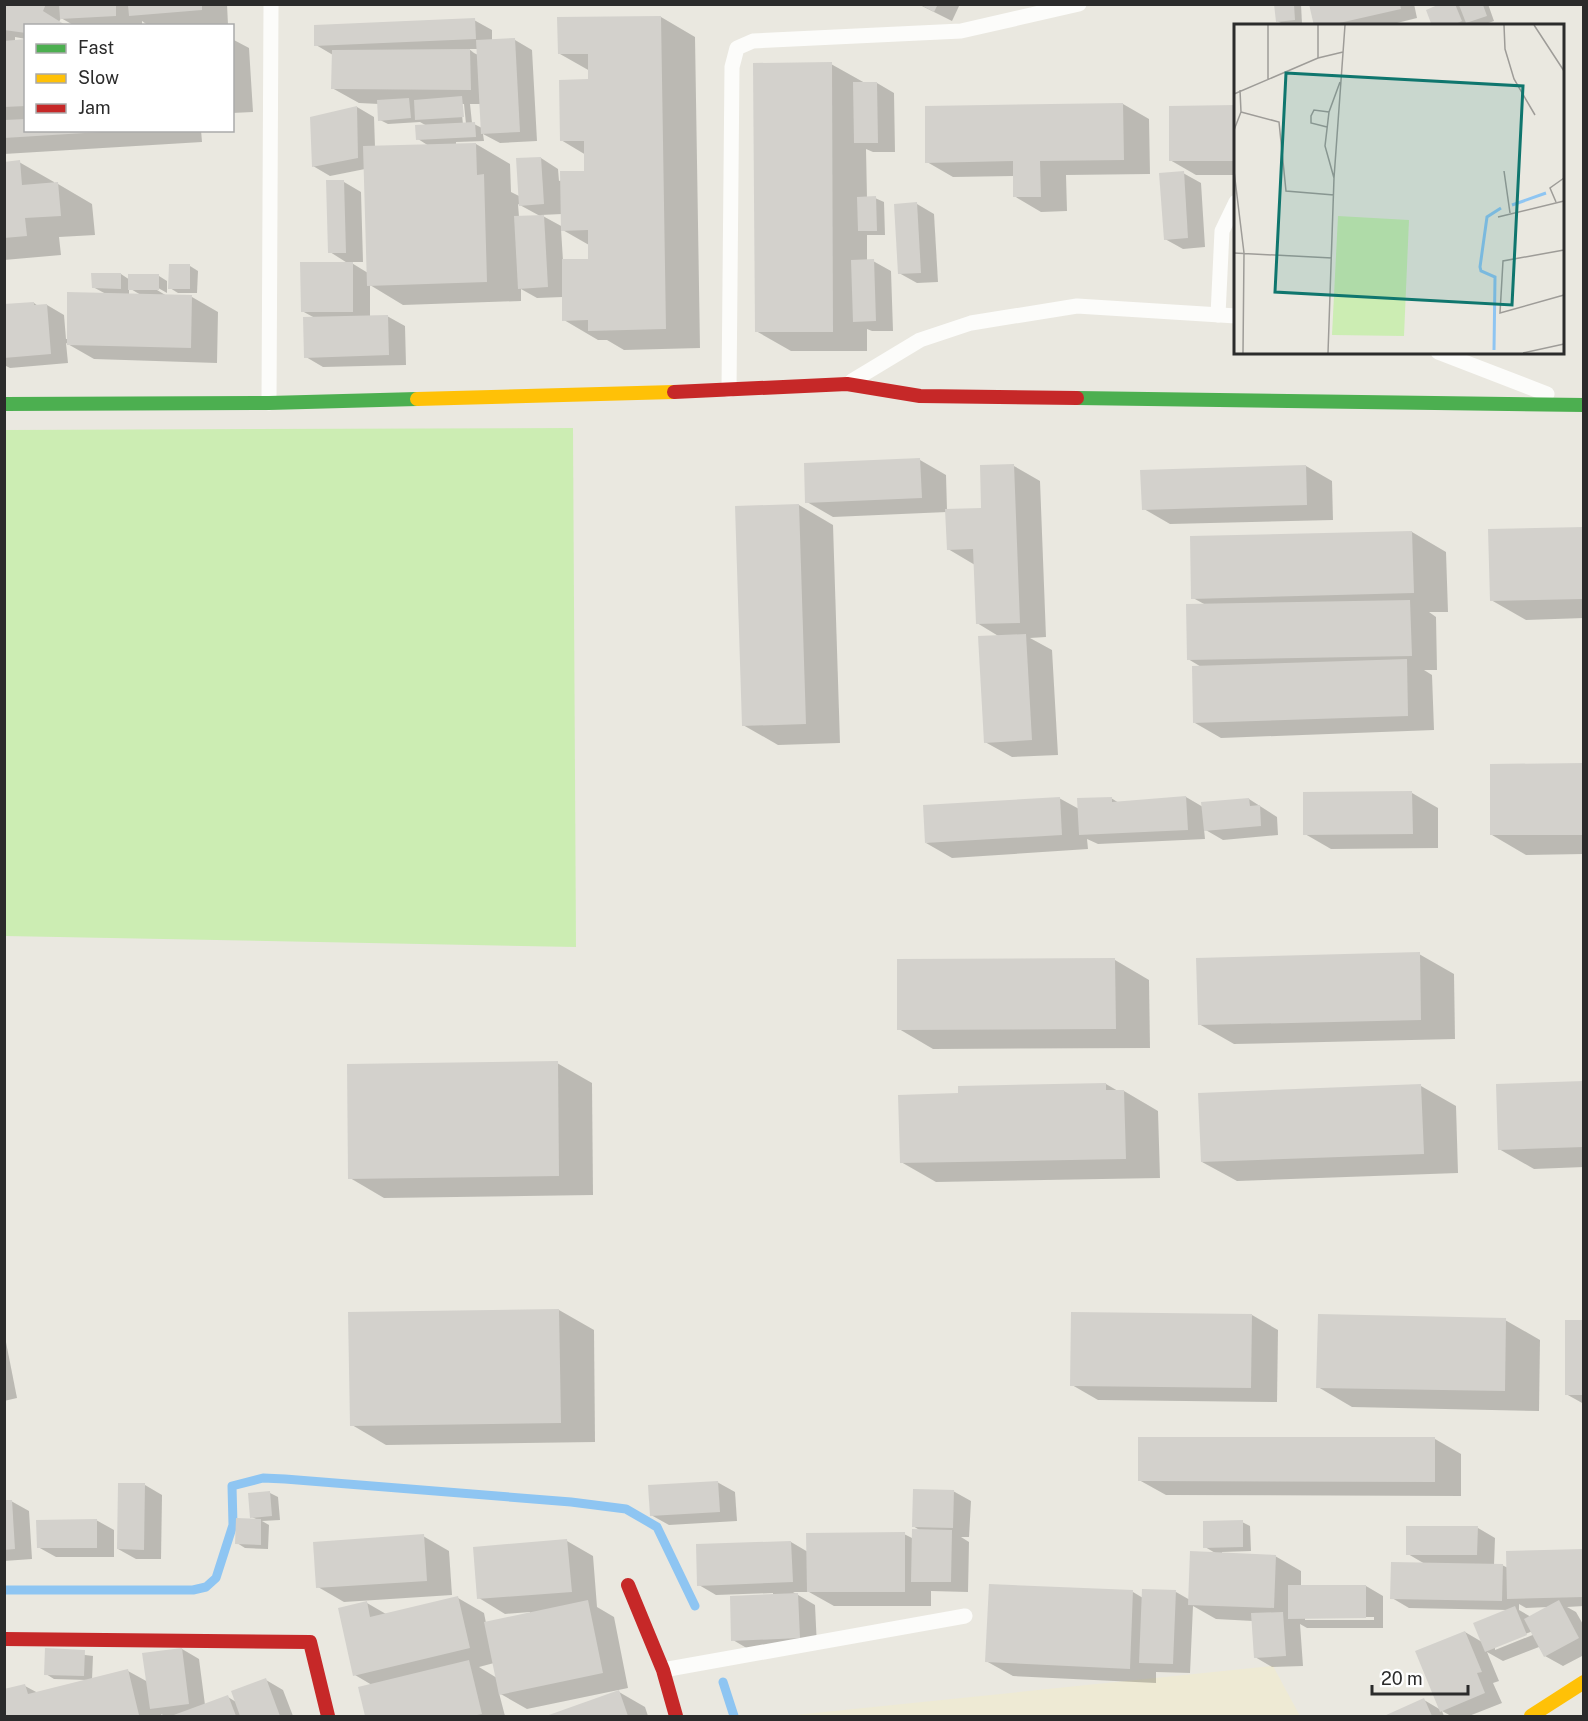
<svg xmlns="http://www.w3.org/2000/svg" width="1588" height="1721" viewBox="0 0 1588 1721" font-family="'Public Sans',sans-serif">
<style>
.education{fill:#eeead4}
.pitch{fill:#ccedb3}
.shadow{fill:#0003;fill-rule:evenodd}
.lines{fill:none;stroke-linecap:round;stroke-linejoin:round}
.stream{stroke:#8ec5f2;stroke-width:9}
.building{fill:#d3d1cc}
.lane{stroke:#fcfcfa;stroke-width:15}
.fast{stroke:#4caf50;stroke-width:14}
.slow{stroke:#ffc107;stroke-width:14}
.jam{stroke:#c62828;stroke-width:14}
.inset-river{fill:none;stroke:#8ec5f2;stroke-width:3}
.inset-road{fill:none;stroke:#9e9c98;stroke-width:1.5}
.view{fill:#0f766e;fill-opacity:0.15;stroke:#0f766e;stroke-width:3}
.inset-edge{fill:none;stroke:#2b2b2b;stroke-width:3}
</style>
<rect width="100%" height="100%" fill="#eae8e0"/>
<path class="education" d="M 1273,1666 L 1300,1716 L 785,1716 Z"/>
<path class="pitch" d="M 573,428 L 576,947 L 5,936 L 5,430 Z"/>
<g class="shadow">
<path d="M 4,4 L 227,4 L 228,25 L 149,26 L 142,21 L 142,26 L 75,26 L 61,18 L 59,22 L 26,26 L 26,39 L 15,37 L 15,42 L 26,41 L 26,130 L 201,130 L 202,142 L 4,154 Z"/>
<path d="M 918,4 L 960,4 L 952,21 Z"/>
<path d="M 1276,4 L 1301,4 L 1302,24 L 1285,25 L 1277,21 Z"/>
<path d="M 1311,4 L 1414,4 L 1417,18 L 1385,26 L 1316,26 Z"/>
<path d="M 1445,4 L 1461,6 L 1461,4 L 1488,4 L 1494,21 L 1480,26 L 1473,26 L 1468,23 L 1469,26 L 1433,26 Z"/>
<path d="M 661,17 L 695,37 L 700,348 L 624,350 L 607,340 L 598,340 L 564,320 L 563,297 L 537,298 L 521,289 L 521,301 L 403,305 L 370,285 L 370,317 L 387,316 L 405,326 L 406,365 L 323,367 L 306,357 L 315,318 L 302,311 L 349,264 L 330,252 L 344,182 L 361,192 L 363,262 L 350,262 L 368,273 L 365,169 L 330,176 L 313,166 L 357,107 L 374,117 L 375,147 L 429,146 L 418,139 L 427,126 L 420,122 L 388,124 L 380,120 L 379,104 L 359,103 L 332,88 L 333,55 L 316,45 L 474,20 L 492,30 L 492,41 L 515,40 L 532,50 L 537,141 L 500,143 L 483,134 L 484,141 L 456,142 L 456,145 L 476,144 L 510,164 L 511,192 L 519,196 L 541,158 L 558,169 L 559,181 L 586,172 L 586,155 L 561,140 L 590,81 L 590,71 L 560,54 ZM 469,49 L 478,49 L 478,55 L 474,53 ZM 461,104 L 464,104 L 466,124 L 463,125 ZM 470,104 L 481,104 L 482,128 L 472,123 ZM 518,204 L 540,216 L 519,217 ZM 562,214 L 563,227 L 541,215 ZM 561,229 L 589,245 L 590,260 L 563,261 Z"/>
<path d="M 232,39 L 249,48 L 253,112 L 232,113 Z"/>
<path d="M 831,64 L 865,83 L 877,83 L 894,93 L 895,152 L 873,152 L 866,149 L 867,198 L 875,198 L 884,202 L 885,235 L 867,235 L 867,261 L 873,261 L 891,271 L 893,331 L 872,331 L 867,329 L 867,351 L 791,351 L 756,331 Z"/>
<path d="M 1123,104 L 1149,119 L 1150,174 L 1066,175 L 1067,211 L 1041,212 L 1014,196 L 1014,176 L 953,177 L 927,162 Z"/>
<path d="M 1236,107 L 1236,175 L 1196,175 L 1170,160 Z"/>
<path d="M 19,162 L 54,182 L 54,184 L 58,184 L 92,204 L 95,235 L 59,237 L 61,255 L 4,260 L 4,163 Z"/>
<path d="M 1183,173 L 1201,183 L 1205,247 L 1183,249 L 1165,239 Z"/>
<path d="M 917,204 L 934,214 L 938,282 L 917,283 L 899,273 Z"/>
<path d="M 190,266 L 198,271 L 197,293 L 178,293 L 170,288 Z"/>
<path d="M 121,274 L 130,280 L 159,276 L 167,281 L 167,293 L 153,285 L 152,287 L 167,296 L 192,297 L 218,312 L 217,363 L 94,359 L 66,343 L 68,363 L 10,368 L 4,365 L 4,305 L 34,303 L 38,306 L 47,305 L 64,315 L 66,339 L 68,339 L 106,294 L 93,287 ZM 129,288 L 141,295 L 129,295 Z"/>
<path d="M 920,460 L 946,475 L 947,510 L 983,509 L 1014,466 L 1040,481 L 1046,637 L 1030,638 L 1052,650 L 1058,755 L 1012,757 L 985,742 L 1000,637 L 977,623 L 975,565 L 948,549 L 947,512 L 833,517 L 807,502 Z"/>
<path d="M 1306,466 L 1332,481 L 1333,520 L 1170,524 L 1144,509 Z"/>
<path d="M 799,505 L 833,525 L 840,743 L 778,745 L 743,725 Z"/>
<path d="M 1584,528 L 1584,618 L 1526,620 L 1491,600 Z"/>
<path d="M 1412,532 L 1446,552 L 1448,612 L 1429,612 L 1436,617 L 1437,670 L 1424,670 L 1432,675 L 1434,730 L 1221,738 L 1195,723 L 1203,668 L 1188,659 L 1206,605 L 1193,598 Z"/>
<path d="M 1584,764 L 1584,854 L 1526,855 L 1492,835 Z"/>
<path d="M 1412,793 L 1438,808 L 1438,848 L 1331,849 L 1305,834 Z"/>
<path d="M 1186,797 L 1203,807 L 1249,799 L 1277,817 L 1278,835 L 1223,840 L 1204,829 L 1205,839 L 1098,844 L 1087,839 L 1088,849 L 952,858 L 926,843 L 1059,798 L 1079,809 L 1111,798 L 1119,803 Z"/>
<path d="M 1419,954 L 1454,974 L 1455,1039 L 1234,1044 L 1199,1024 Z"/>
<path d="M 1115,960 L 1149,980 L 1150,1048 L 933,1049 L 899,1029 Z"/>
<path d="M 557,1063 L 592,1083 L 593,1195 L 384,1198 L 350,1178 Z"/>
<path d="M 1584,1083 L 1584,1167 L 1534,1169 L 1499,1149 Z"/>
<path d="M 1106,1084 L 1118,1091 L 1124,1091 L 1158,1111 L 1160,1178 L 936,1182 L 901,1162 L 959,1095 Z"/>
<path d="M 1421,1086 L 1456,1106 L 1458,1173 L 1237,1181 L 1202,1162 L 1200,1094 Z"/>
<path d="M 559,1310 L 594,1330 L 595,1442 L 386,1445 L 352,1425 L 350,1313 Z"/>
<path d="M 1252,1315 L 1278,1330 L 1277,1402 L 1098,1400 L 1072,1385 Z"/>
<path d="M 1505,1320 L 1540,1340 L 1539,1411 L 1352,1407 L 1318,1387 Z"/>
<path d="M 1584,1321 L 1584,1404 L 1566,1394 Z"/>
<path d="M 4,1332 L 17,1398 L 4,1401 Z"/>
<path d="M 1435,1439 L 1461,1454 L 1461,1496 L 1166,1495 L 1139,1480 Z"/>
<path d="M 717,1482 L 735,1492 L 737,1521 L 669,1525 L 651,1515 Z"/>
<path d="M 145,1485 L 162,1495 L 161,1559 L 136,1559 L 118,1549 Z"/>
<path d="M 953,1491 L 971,1501 L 969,1537 L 961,1537 L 969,1542 L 968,1592 L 931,1591 L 931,1606 L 834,1606 L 809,1592 L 793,1592 L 815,1605 L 817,1647 L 750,1650 L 733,1640 L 773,1596 L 773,1593 L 716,1595 L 699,1585 L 791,1542 L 808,1552 L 904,1534 L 914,1539 L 921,1531 L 913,1526 Z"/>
<path d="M 270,1493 L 278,1497 L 280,1520 L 262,1521 L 269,1525 L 268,1549 L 245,1548 L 237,1543 L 258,1520 L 252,1517 Z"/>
<path d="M 11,1501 L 29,1511 L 32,1559 L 4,1561 L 4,1502 Z"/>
<path d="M 96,1520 L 114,1530 L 114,1557 L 56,1557 L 38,1547 Z"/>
<path d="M 1242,1522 L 1250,1526 L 1251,1551 L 1222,1552 L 1222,1554 L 1275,1556 L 1301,1571 L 1301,1587 L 1366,1586 L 1383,1596 L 1383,1628 L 1307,1628 L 1300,1624 L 1303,1666 L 1272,1667 L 1255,1657 L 1253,1621 L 1216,1619 L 1193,1606 L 1190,1673 L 1156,1672 L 1156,1683 L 1013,1676 L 986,1661 L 1133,1592 L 1143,1598 L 1143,1590 L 1176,1592 L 1190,1600 L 1217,1554 L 1205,1547 ZM 1305,1617 L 1374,1617 L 1374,1620 L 1305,1620 Z"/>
<path d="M 1478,1528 L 1495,1538 L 1494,1565 L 1502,1565 L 1508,1568 L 1584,1550 L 1584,1606 L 1567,1607 L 1576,1612 L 1584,1626 L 1584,1655 L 1563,1666 L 1545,1656 L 1539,1647 L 1503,1661 L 1487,1652 L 1499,1681 L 1493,1683 L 1502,1703 L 1469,1716 L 1451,1716 L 1442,1711 L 1444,1716 L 1388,1716 L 1424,1700 L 1441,1710 L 1465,1632 L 1482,1642 L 1508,1610 L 1409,1608 L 1392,1598 L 1425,1564 L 1408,1554 ZM 1519,1604 L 1526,1608 L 1549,1607 L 1531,1617 L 1519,1610 ZM 1533,1631 L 1535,1634 L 1495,1650 L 1495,1646 Z"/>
<path d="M 423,1536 L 449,1551 L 452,1595 L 344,1602 L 318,1587 Z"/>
<path d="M 567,1541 L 593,1556 L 597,1607 L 614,1617 L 628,1688 L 527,1709 L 499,1693 L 505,1716 L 367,1716 L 360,1688 L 372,1685 L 355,1675 L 367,1603 L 386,1614 L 458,1598 L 484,1613 L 486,1623 L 530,1614 L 530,1612 L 505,1614 L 479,1598 ZM 494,1663 L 497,1678 L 479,1667 Z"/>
<path d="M 182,1649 L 199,1659 L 205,1705 L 228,1697 L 236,1702 L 266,1680 L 283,1690 L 293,1716 L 165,1716 L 161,1714 L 162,1716 L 6,1716 L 4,1710 L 25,1686 L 38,1693 L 87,1680 L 54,1679 L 46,1674 L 46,1650 L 93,1656 L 92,1680 L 128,1671 L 148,1682 Z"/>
<path d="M 619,1692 L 645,1707 L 648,1716 L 549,1716 Z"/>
</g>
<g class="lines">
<g class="stream">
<path d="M 4,1590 L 193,1590 L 206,1587 L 216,1578 L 233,1525 L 232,1486 L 263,1478 L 285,1479 L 571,1502 L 626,1509 L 657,1527 L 695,1606"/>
<path d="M 723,1682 L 734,1716"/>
</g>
</g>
<g class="building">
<path d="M 4,4 L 46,4 L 43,11 L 67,26 L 26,26 L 26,33 L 4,30 Z"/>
<path d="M 59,4 L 116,4 L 116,16 L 60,19 Z"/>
<path d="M 919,4 L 938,4 L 934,12 Z"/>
<path d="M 1274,4 L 1294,4 L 1295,20 L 1276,22 Z"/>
<path d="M 1309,4 L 1400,4 L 1401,9 L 1326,26 L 1314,26 Z"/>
<path d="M 1440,4 L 1455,4 L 1462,21 L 1451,26 L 1432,26 L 1426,10 Z"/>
<path d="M 128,5 L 202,5 L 202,10 L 129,16 Z"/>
<path d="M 1459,5 L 1483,5 L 1487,16 L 1466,23 Z"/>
<path d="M 661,16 L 666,329 L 588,331 L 588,320 L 562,321 L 562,259 L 588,259 L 588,230 L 561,231 L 560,171 L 584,171 L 584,141 L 560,141 L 559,80 L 588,79 L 588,54 L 558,54 L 557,17 Z"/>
<path d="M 475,18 L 476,39 L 314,46 L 314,25 Z"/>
<path d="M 515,38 L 520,132 L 481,134 L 476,40 Z"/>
<path d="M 26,39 L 26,106 L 4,107 L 4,41 Z"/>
<path d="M 470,49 L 471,90 L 331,89 L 332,50 Z"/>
<path d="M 832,62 L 833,332 L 755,332 L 753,63 Z"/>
<path d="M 853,82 L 877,82 L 878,143 L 854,143 Z"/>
<path d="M 462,96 L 464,117 L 415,120 L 414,100 Z"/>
<path d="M 409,98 L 411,118 L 378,121 L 377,100 Z"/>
<path d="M 1123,103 L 1124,160 L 1040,161 L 1041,197 L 1013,197 L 1013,161 L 925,163 L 925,106 Z"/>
<path d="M 1236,105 L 1236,161 L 1169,161 L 1169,106 Z"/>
<path d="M 357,106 L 358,158 L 312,167 L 310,117 Z"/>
<path d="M 26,119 L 26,130 L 101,130 L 101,132 L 4,138 L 4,120 Z"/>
<path d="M 475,122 L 476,137 L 416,140 L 415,125 Z"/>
<path d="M 476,143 L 477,175 L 484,174 L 487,282 L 367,286 L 363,146 Z"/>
<path d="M 541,157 L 544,204 L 519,206 L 516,158 Z"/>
<path d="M 20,160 L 22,185 L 58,182 L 61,216 L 25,218 L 27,236 L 4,238 L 4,162 Z"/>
<path d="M 1184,171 L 1188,238 L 1164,240 L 1159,173 Z"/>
<path d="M 326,180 L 344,180 L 346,253 L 328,253 Z"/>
<path d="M 876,196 L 877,231 L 858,231 L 857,197 Z"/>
<path d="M 917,202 L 921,273 L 898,274 L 894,204 Z"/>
<path d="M 544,215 L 548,287 L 518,289 L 514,216 Z"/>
<path d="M 874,259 L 876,321 L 853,322 L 851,260 Z"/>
<path d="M 300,262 L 353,262 L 353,312 L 301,312 Z"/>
<path d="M 169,264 L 190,264 L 190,289 L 168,289 Z"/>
<path d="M 91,273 L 121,273 L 121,289 L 92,288 Z"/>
<rect x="128" y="274" width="31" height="16"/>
<path d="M 67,292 L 192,295 L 191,348 L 67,345 Z"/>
<path d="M 34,302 L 34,305 L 47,304 L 51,354 L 4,358 L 4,304 Z"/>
<path d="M 388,315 L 389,355 L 304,358 L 303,317 Z"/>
<path d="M 920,458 L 922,498 L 805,503 L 804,463 Z"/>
<path d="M 1014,464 L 1020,623 L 976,624 L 973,549 L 947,550 L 945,509 L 981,508 L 980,465 Z"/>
<path d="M 1306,465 L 1307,505 L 1142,510 L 1140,470 Z"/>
<path d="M 799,504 L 806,724 L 742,726 L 735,506 Z"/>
<path d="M 1584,527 L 1584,599 L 1490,601 L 1488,529 Z"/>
<path d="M 1412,531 L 1414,593 L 1191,599 L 1190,536 Z"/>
<path d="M 1410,600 L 1412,656 L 1187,660 L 1186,604 Z"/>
<path d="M 1026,634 L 1032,740 L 984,743 L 978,636 Z"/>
<path d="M 1407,659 L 1408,716 L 1193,723 L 1192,666 Z"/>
<path d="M 1584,763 L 1584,835 L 1490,835 L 1490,764 Z"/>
<path d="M 1412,791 L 1413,834 L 1303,835 L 1303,792 Z"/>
<path d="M 1186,796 L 1188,830 L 1079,835 L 1077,798 L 1112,797 L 1112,802 Z"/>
<path d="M 1060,797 L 1062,835 L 925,843 L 923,805 Z"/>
<path d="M 1249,798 L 1250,806 L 1260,805 L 1261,826 L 1204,831 L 1201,802 Z"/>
<path d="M 1420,952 L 1421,1020 L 1198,1025 L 1196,958 Z"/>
<path d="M 1115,958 L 1116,1029 L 897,1030 L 897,959 Z"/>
<path d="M 558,1061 L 559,1176 L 348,1179 L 347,1064 Z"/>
<path d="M 1584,1081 L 1584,1147 L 1498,1150 L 1496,1084 Z"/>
<path d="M 1106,1083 L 1106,1090 L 1124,1090 L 1126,1159 L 900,1163 L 898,1095 L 958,1093 L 958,1086 Z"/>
<path d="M 1421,1084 L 1424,1154 L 1201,1162 L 1198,1093 Z"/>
<path d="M 559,1309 L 561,1423 L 350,1426 L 348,1312 Z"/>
<path d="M 1071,1312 L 1252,1314 L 1251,1388 L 1070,1386 Z"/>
<path d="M 1318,1314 L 1506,1318 L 1505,1391 L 1316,1388 Z"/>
<rect x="1565" y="1320" width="19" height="75"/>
<path d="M 1138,1437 L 1435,1437 L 1435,1482 L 1138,1481 Z"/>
<path d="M 718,1481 L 720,1512 L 650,1516 L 648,1485 Z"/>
<path d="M 118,1483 L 145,1483 L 144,1550 L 117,1549 Z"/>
<path d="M 913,1489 L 954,1490 L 953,1528 L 912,1527 Z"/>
<path d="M 270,1491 L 272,1516 L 250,1518 L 248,1493 Z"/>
<path d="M 4,1500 L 12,1500 L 15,1549 L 4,1550 Z"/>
<path d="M 236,1518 L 261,1519 L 261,1545 L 235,1544 Z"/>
<path d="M 97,1519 L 97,1548 L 37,1548 L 36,1520 Z"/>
<path d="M 1243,1520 L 1243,1547 L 1203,1548 L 1203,1521 Z"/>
<path d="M 1406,1526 L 1478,1526 L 1477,1555 L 1406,1555 Z"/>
<path d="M 912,1529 L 952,1530 L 951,1582 L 911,1582 Z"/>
<path d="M 905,1532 L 905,1592 L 807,1592 L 806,1533 Z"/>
<path d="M 424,1534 L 427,1581 L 316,1588 L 313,1542 Z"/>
<path d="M 567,1539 L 572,1592 L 477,1599 L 473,1547 Z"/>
<path d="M 791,1541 L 793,1582 L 697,1586 L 696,1544 Z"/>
<path d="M 1584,1549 L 1584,1597 L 1507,1599 L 1506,1551 Z"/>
<path d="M 1190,1551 L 1276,1555 L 1274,1608 L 1188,1605 Z"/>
<path d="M 1391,1562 L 1503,1564 L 1502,1601 L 1390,1599 Z"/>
<path d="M 989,1584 L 1133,1590 L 1130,1669 L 985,1662 Z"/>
<path d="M 1288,1585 L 1366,1585 L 1366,1618 L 1288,1619 Z"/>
<path d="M 1142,1589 L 1176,1590 L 1173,1664 L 1139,1663 Z"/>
<path d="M 798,1593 L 800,1638 L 731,1641 L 730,1596 Z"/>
<path d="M 458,1596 L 470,1648 L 353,1676 L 338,1608 L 367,1601 L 370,1617 Z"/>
<path d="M 588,1600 L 603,1673 L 499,1695 L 484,1622 Z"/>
<path d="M 1559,1600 L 1579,1638 L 1544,1657 L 1524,1619 Z"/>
<path d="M 1515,1606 L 1527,1635 L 1485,1652 L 1473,1623 Z"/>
<path d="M 1283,1612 L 1286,1656 L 1254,1658 L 1251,1613 Z"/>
<path d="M 1465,1631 L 1482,1672 L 1477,1673 L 1485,1693 L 1440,1712 L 1415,1651 Z"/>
<path d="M 45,1648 L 85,1650 L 84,1676 L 44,1675 Z"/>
<path d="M 182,1648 L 189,1704 L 150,1709 L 142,1653 Z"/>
<path d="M 469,1660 L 482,1714 L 472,1716 L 365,1716 L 358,1687 Z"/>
<path d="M 128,1669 L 139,1715 L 4,1716 L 4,1689 L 25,1684 L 28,1694 Z"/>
<path d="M 266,1678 L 280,1716 L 240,1716 L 231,1691 Z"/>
<path d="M 619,1690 L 628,1716 L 546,1716 Z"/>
<path d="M 228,1695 L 236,1716 L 171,1716 Z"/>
<path d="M 1424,1698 L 1432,1716 L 1384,1716 Z"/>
</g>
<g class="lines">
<g class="lane">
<path d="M 1218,315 L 1222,231 L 1236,202"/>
<path d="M 1438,352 L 1547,394"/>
<path d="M 852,381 L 920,340 L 971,323 L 1077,306 L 1236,316"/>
<path d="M 729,390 L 732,67 L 737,48 L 753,41 L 961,31 L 1079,4"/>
<path d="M 269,403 L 271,4"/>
<path d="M 663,1670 L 965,1616"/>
</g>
<g class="fast">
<path d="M 1077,398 L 1584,405"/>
<path d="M 4,404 L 269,403 L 417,399"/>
</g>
<g class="slow">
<path d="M 417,399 L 674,392"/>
<path d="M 1531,1716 L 1584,1682"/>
</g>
<g class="jam">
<path d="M 674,392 L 847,384 L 920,396 L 1077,398"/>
<path d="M 628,1585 L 663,1670 L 676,1716"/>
<path d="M 4,1639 L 310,1642 L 328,1716"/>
</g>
</g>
<g transform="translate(1234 24)">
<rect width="330" height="330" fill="#eae8e0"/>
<path d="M 104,192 L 175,196 L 170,312 L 98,311 Z" fill="#ccedb3"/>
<path class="inset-river" d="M 278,181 L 312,169M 260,326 L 261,253 L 247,247 L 246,243 L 253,193 L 267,184"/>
<path class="inset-road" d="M 270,1 L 271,25 L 280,55 L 301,91M 300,1 L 330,47M 84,34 L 84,1M 34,56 L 34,1M 0,70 L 84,34 L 109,28M 7,88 L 45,98 L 52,167 L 100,171M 93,103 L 77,99 L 77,92 L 80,86 L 95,88M 0,106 L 7,88 L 6,66M 0,147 L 10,229 L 9,329M 270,147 L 276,189M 100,154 L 91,122 L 95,88 L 106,58M 322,178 L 316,164 L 330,154M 264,193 L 330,177M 330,226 L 269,237 L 266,289 L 330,271M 0,229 L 98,234M 94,329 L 100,154 L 111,1M 289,329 L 330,320"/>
<path class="view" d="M 52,49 L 289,62 L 278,281 L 41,268 Z"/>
<rect width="330" height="330" class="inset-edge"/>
</g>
<rect width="1588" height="1721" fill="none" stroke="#2b2b2b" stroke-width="12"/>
<rect x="24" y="24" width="210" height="108" fill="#ffffff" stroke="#aaaaaa" stroke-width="1.5"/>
<rect x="36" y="44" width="30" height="9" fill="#4caf50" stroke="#aaaaaa" stroke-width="1.5"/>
<text x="78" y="54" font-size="18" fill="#2b2b2b">Fast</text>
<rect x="36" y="74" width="30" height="9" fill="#ffc107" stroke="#aaaaaa" stroke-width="1.5"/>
<text x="78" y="84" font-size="18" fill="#2b2b2b">Slow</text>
<rect x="36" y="104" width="30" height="9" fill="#c62828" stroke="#aaaaaa" stroke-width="1.5"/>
<text x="78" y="114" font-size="18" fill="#2b2b2b">Jam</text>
<path d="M1372 1685v9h96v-9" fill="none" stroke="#2b2b2b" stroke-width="3"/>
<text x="1381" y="1685" font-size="18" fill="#2b2b2b" stroke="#ffffff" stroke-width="4.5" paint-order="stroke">20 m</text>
</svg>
